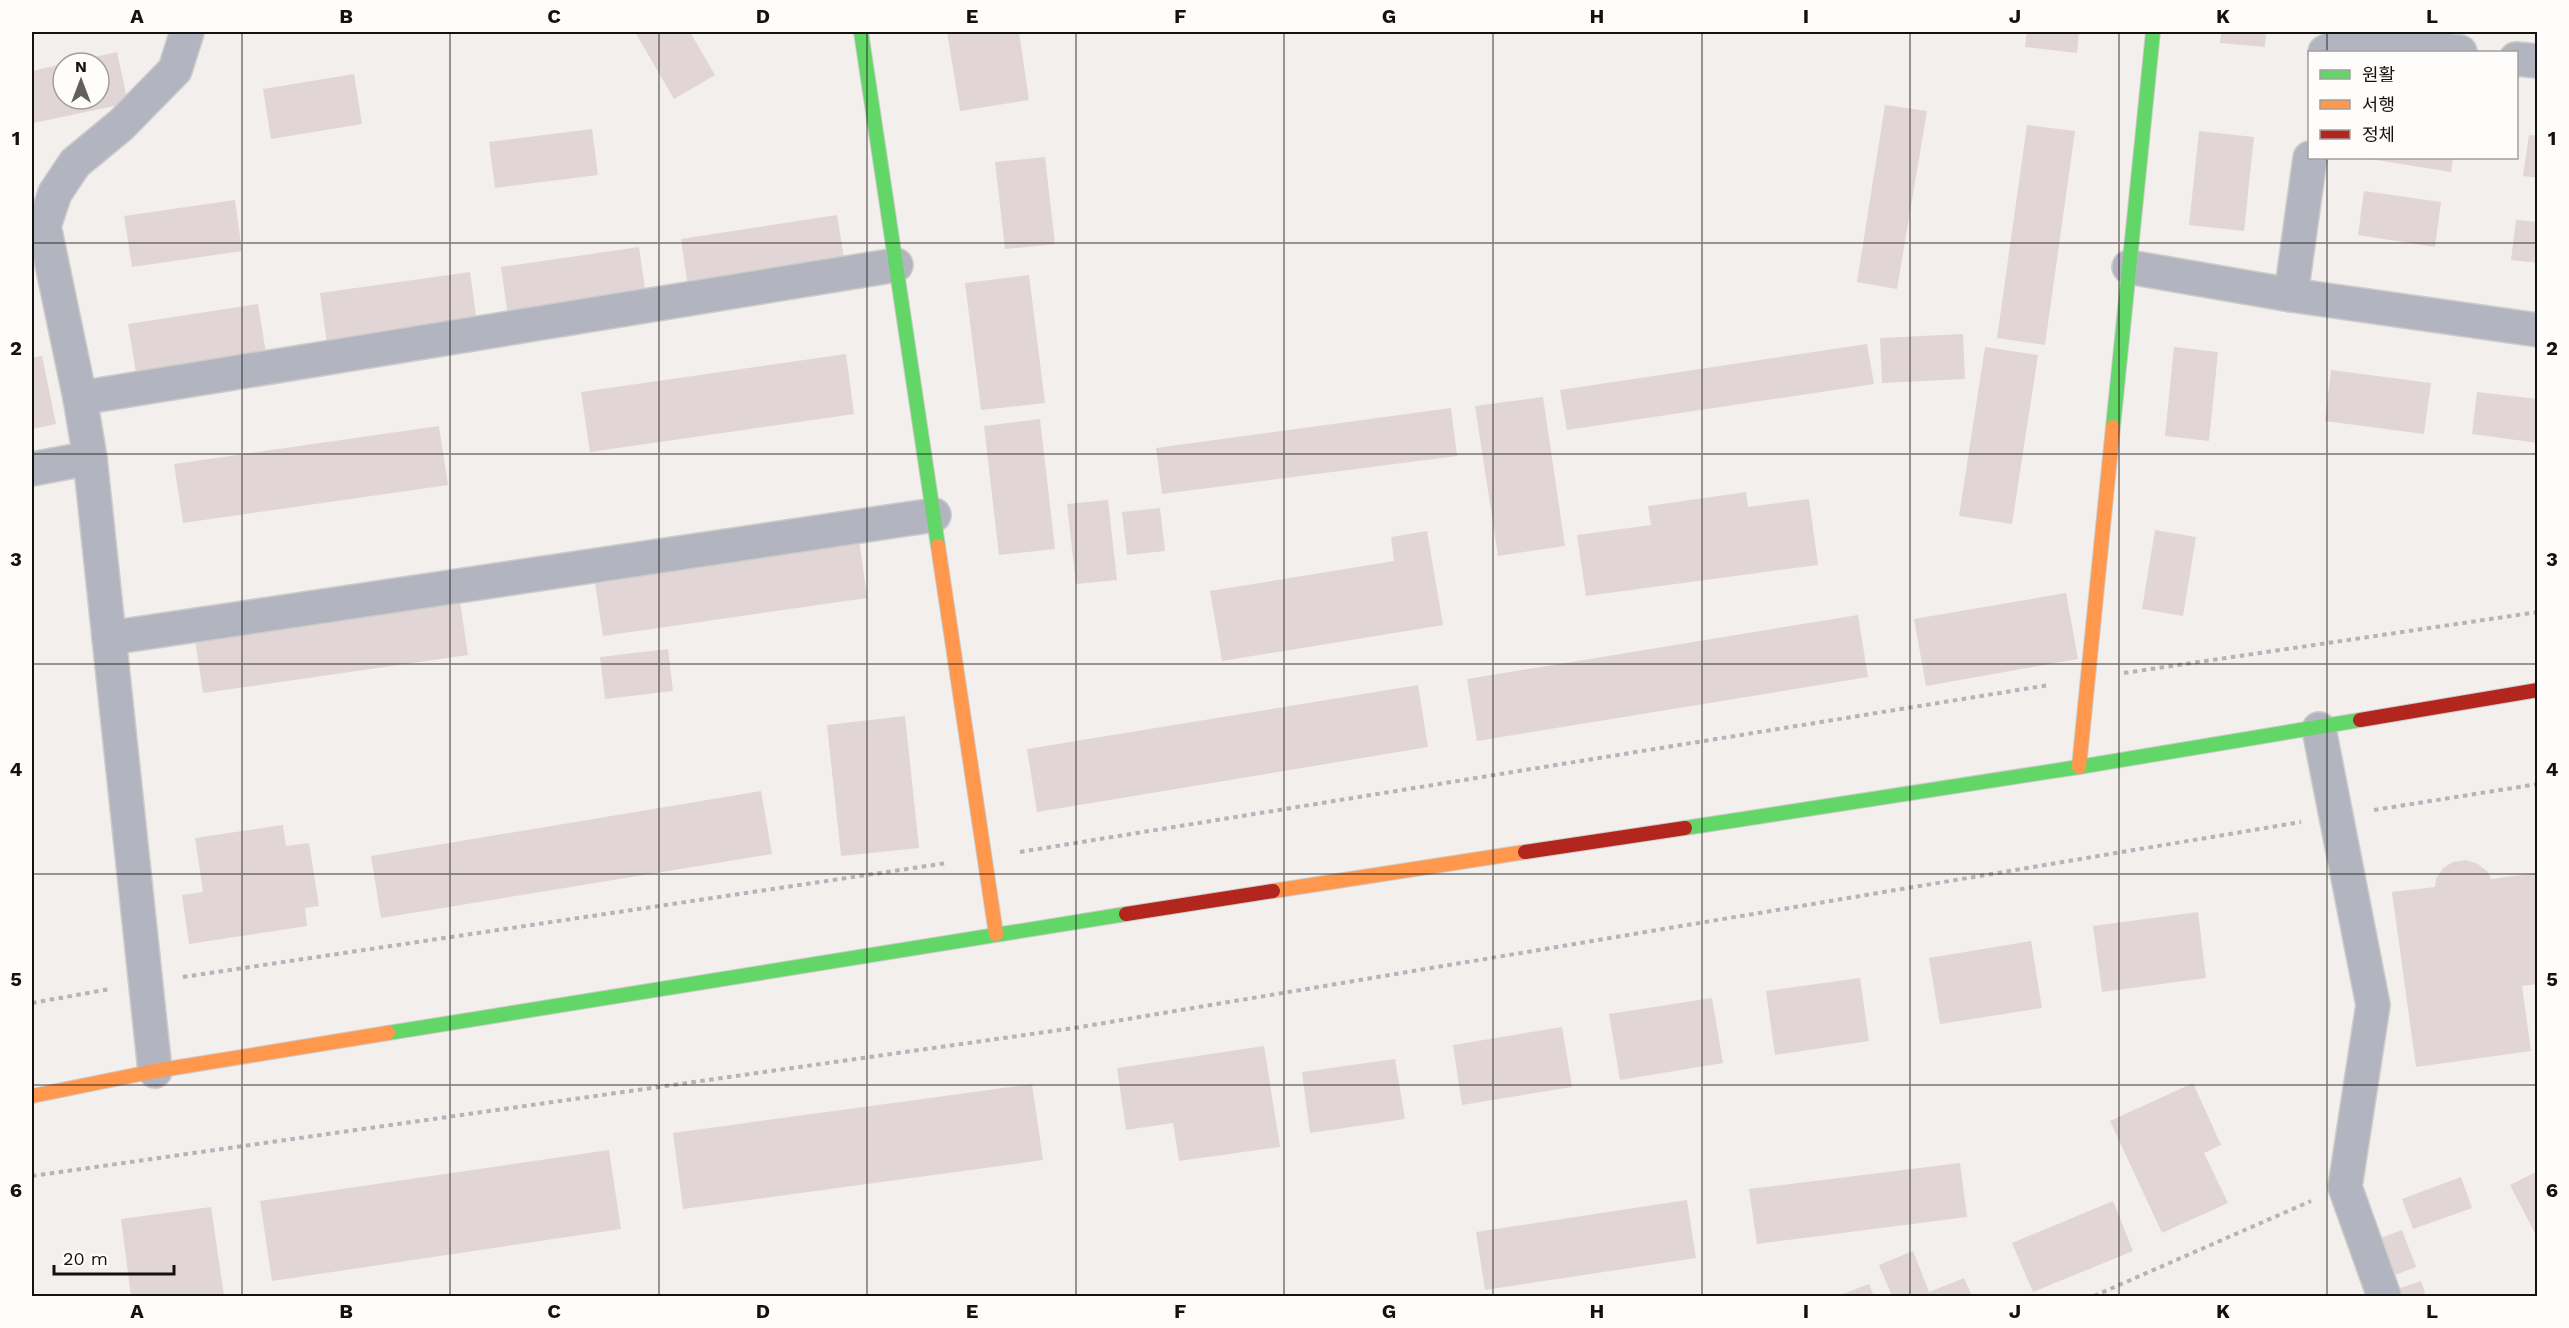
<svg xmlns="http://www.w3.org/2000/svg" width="2569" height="1328" viewBox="0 0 2569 1328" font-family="'Work Sans','Noto Sans KR',sans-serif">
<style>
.building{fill:#e1d6d5}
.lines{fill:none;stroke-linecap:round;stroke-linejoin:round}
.street-casing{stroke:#cecccb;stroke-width:36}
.fast-casing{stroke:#cecccb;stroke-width:16}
.slow-casing{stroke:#cecccb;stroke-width:16}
.jam-casing{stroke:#cecccb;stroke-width:16}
.path{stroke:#b3b5bb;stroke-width:4;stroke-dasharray:4.5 4.5;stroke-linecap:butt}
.street{stroke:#b2b5bf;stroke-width:33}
.fast{stroke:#63d668;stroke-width:14}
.slow{stroke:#ff974d;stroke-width:14}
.jam{stroke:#b3261e;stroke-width:14}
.grid{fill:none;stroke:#141211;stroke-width:1.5;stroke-opacity:0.55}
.neatline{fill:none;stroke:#141211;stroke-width:2}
.grid-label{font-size:20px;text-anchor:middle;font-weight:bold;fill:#141211}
</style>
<rect width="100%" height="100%" fill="#f3efed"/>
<g class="building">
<path d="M 635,32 L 690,32 L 715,75 L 674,99 Z"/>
<path d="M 947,32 L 1019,32 L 1029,100 L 960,111 Z"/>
<path d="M 2027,32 L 2079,32 L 2077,53 L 2025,47 Z"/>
<path d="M 2221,32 L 2266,32 L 2265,47 L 2220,43 Z"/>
<path d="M 117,52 L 128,103 L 34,123 L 32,111 L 32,71 L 63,64 L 63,99 L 99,99 L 99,63 L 72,62 Z"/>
<path d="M 354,74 L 362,124 L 271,139 L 263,89 Z"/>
<path d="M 1885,105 L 1927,111 L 1897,289 L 1857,282 Z"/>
<path d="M 2027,125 L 2075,131 L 2045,345 L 1997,338 Z"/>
<path d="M 592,129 L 598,175 L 495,188 L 489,142 Z"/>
<path d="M 2199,131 L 2254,137 L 2244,231 L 2189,225 Z"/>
<path d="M 2529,135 L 2538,136 L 2538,178 L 2523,176 Z"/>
<path d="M 1045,157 L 1055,244 L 1005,249 L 995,162 Z"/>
<path d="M 2364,158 L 2453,158 L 2451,172 Z"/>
<path d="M 2364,191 L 2441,202 L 2435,247 L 2358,235 Z"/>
<path d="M 235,200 L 242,251 L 132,267 L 124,216 Z"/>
<path d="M 837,215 L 845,264 L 688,288 L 681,239 Z"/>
<path d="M 2516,220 L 2538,222 L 2538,263 L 2511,260 Z"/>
<path d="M 639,247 L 646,296 L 508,317 L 501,267 Z"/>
<path d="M 470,272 L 477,323 L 327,344 L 320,293 Z"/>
<path d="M 1029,275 L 1045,403 L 981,410 L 965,283 Z"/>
<path d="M 258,304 L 266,353 L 136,373 L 128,324 Z"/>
<path d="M 1963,334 L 1965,379 L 1882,383 L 1880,338 Z"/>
<path d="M 1867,344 L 1874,384 L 1567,430 L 1560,390 Z"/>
<path d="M 1985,347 L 2038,355 L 2012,524 L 1959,516 Z"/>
<path d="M 2174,347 L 2218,352 L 2209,441 L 2165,436 Z"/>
<path d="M 846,354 L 854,414 L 590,452 L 581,392 Z"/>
<path d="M 42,356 L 56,424 L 32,429 L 32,358 Z"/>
<path d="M 2331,370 L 2431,383 L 2424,434 L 2325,421 Z"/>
<path d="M 2477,392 L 2538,399 L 2538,443 L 2472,434 Z"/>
<path d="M 1543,397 L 1565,546 L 1498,556 L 1475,406 Z"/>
<path d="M 1451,408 L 1457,456 L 1162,494 L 1156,448 Z"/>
<path d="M 1040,419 L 1055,549 L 999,555 L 984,426 Z"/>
<path d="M 439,426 L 448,485 L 183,523 L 174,464 Z"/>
<path d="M 1746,492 L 1748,507 L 1809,499 L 1818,565 L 1586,596 L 1577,535 L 1651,525 L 1648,506 Z"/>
<path d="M 1108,500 L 1117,580 L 1076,584 L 1067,504 Z"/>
<path d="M 1160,508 L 1165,551 L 1127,555 L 1122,512 Z"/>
<path d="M 2155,530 L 2196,537 L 2183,616 L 2142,609 Z"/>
<path d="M 1427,531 L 1443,625 L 1222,661 L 1210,591 L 1394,561 L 1391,537 Z"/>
<path d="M 859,539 L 867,598 L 603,636 L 594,577 Z"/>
<path d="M 2066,593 L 2078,659 L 1926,686 L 1914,619 Z"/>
<path d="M 459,595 L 468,655 L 203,693 L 194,633 Z"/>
<path d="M 1858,615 L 1868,677 L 1477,741 L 1467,679 Z"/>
<path d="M 668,649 L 673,691 L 605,699 L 600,657 Z"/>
<path d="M 1418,685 L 1428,747 L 1037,812 L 1027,749 Z"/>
<path d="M 905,716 L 919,848 L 841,856 L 827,725 Z"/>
<path d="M 761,791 L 772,854 L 381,918 L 371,856 Z"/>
<path d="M 283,825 L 286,846 L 309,843 L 319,906 L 305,908 L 307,926 L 189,944 L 182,895 L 203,892 L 195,838 Z"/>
<path d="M 2466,860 L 2478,864 L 2488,872 L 2491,879 L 2538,873 L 2538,984 L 2522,986 L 2531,1051 L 2416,1067 L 2392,892 L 2435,887 L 2436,879 L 2443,868 L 2453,862 Z"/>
<path d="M 2198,912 L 2206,978 L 2102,992 L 2093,926 Z"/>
<path d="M 2031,941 L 2042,1008 L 1940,1024 L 1929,958 Z"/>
<path d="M 1860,978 L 1869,1041 L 1775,1055 L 1766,991 Z"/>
<path d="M 1712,998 L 1723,1063 L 1620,1080 L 1609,1014 Z"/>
<path d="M 1562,1027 L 1572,1087 L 1462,1105 L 1453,1045 Z"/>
<path d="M 1264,1046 L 1280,1147 L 1179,1161 L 1173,1123 L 1126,1130 L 1117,1068 Z"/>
<path d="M 1395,1059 L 1405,1119 L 1310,1133 L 1302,1072 Z"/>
<path d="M 2193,1083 L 2221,1145 L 2204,1153 L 2228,1203 L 2162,1233 L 2110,1121 Z"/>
<path d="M 1032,1084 L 1043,1160 L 683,1209 L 673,1133 Z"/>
<path d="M 609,1150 L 621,1229 L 272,1281 L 260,1201 Z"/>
<path d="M 1960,1163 L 1967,1217 L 1757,1244 L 1749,1189 Z"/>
<path d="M 2538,1171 L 2538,1239 L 2510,1185 Z"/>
<path d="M 2461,1177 L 2472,1208 L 2413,1229 L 2402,1199 Z"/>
<path d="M 1687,1200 L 1696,1258 L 1485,1290 L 1476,1232 Z"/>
<path d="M 2113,1201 L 2133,1251 L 2033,1292 L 2012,1243 Z"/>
<path d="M 211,1207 L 224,1296 L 131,1296 L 121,1219 Z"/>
<path d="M 2402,1230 L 2416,1267 L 2387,1278 L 2373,1241 Z"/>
<path d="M 1913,1251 L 1929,1292 L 1964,1278 L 1972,1296 L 1892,1296 L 1879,1265 Z"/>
<path d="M 2421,1281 L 2426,1296 L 2391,1296 L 2389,1292 Z"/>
<path d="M 1869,1284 L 1874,1296 L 1837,1296 Z"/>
</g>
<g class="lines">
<g class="street-casing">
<g id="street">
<path d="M 2325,52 L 2349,40 L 2460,52"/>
<path d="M 2516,59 L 2538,61"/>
<path d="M 2129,267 L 2291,295 L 2538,330"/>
<path d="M 2291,295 L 2310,158"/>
<path d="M 80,398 L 896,265"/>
<path d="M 90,458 L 80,398 L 44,226 L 55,193 L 75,163 L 121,125 L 175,70 L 187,32"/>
<path d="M 32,469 L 90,458 L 155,1071"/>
<path d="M 109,638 L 934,515"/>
<path d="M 2319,729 L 2373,1005 L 2345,1187 L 2384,1296"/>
</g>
</g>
<g class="fast-casing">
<g id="fast">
<path d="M 861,32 L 938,546"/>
<path d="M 2113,427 L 2153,32"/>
<path d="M 1685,828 L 2079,767 L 2360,720"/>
<path d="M 388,1033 L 1126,914"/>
</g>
</g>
<g class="slow-casing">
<g id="slow">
<path d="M 938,546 L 996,934"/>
<path d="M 2079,767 L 2113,427"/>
<path d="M 1273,891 L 1525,852"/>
<path d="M 32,1096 L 155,1071 L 388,1033"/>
</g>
</g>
<g class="jam-casing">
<g id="jam">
<path d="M 2360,720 L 2538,690"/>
<path d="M 1525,852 L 1685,828"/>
<path d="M 1126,914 L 1273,891"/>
</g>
</g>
<g class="path">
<path d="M 2124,673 L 2538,612"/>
<path d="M 2374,810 L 2538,784"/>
<path d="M 1020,852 L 2049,685"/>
<path d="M 183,977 L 947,863"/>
<path d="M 32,1003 L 110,989"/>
<path d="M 32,1176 L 1074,1028 L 2301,822"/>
<path d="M 2094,1296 L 2311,1201"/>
</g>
<use href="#street" class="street"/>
<use href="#fast" class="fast"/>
<use href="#slow" class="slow"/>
<use href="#jam" class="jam"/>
</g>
<path class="grid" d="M 242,32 L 242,1296M 450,32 L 450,1296M 659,32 L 659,1296M 867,32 L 867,1296M 1076,32 L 1076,1296M 1284,32 L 1284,1296M 1493,32 L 1493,1296M 1702,32 L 1702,1296M 1910,32 L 1910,1296M 2119,32 L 2119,1296M 2327,32 L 2327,52M 2327,158 L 2327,1296M 32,243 L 2538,243M 32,454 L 2538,454M 32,664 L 2538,664M 32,874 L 2538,874M 32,1085 L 2538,1085"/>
<rect width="2569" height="1328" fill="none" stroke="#fefdfc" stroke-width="66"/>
<rect x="2308" y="51" width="210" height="108" fill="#fefdfc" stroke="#a09f9e" stroke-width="1.5"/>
<rect x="2320" y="70" width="30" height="9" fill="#63d668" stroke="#a09f9e" stroke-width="1.5"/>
<text x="2362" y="81" font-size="18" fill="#141211">원활</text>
<rect x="2320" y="100" width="30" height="9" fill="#ff974d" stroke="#a09f9e" stroke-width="1.5"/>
<text x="2362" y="111" font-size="18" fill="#141211">서행</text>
<rect x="2320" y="130" width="30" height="9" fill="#b3261e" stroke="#a09f9e" stroke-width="1.5"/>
<text x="2362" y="141" font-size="18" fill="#141211">정체</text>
<g transform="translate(81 81)"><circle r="28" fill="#fefdfc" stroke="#a09f9e" stroke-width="1.5"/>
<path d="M0-4.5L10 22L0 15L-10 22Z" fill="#625f5e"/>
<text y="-9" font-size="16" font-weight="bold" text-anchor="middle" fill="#141211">N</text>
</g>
<path d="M54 1265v9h120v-9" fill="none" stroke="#141211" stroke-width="3"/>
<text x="63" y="1265" font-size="18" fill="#141211" stroke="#fefdfc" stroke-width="4.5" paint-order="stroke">20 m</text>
<rect x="33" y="33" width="2503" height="1262" class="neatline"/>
<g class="grid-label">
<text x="137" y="23">A</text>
<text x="346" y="23">B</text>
<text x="554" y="23">C</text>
<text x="763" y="23">D</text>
<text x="972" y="23">E</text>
<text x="1180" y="23">F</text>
<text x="1389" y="23">G</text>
<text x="1597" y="23">H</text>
<text x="1806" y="23">I</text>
<text x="2015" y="23">J</text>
<text x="2223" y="23">K</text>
<text x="2432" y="23">L</text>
<text x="16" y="145">1</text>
<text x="2552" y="145">1</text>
<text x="16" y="355">2</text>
<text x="2552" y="355">2</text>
<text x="16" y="566">3</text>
<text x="2552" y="566">3</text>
<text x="16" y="776">4</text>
<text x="2552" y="776">4</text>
<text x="16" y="986">5</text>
<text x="2552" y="986">5</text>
<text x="16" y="1197">6</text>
<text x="2552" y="1197">6</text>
<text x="137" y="1318">A</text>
<text x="346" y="1318">B</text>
<text x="554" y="1318">C</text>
<text x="763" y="1318">D</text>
<text x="972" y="1318">E</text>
<text x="1180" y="1318">F</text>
<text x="1389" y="1318">G</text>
<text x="1597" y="1318">H</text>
<text x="1806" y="1318">I</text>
<text x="2015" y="1318">J</text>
<text x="2223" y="1318">K</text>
<text x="2432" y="1318">L</text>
</g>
</svg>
